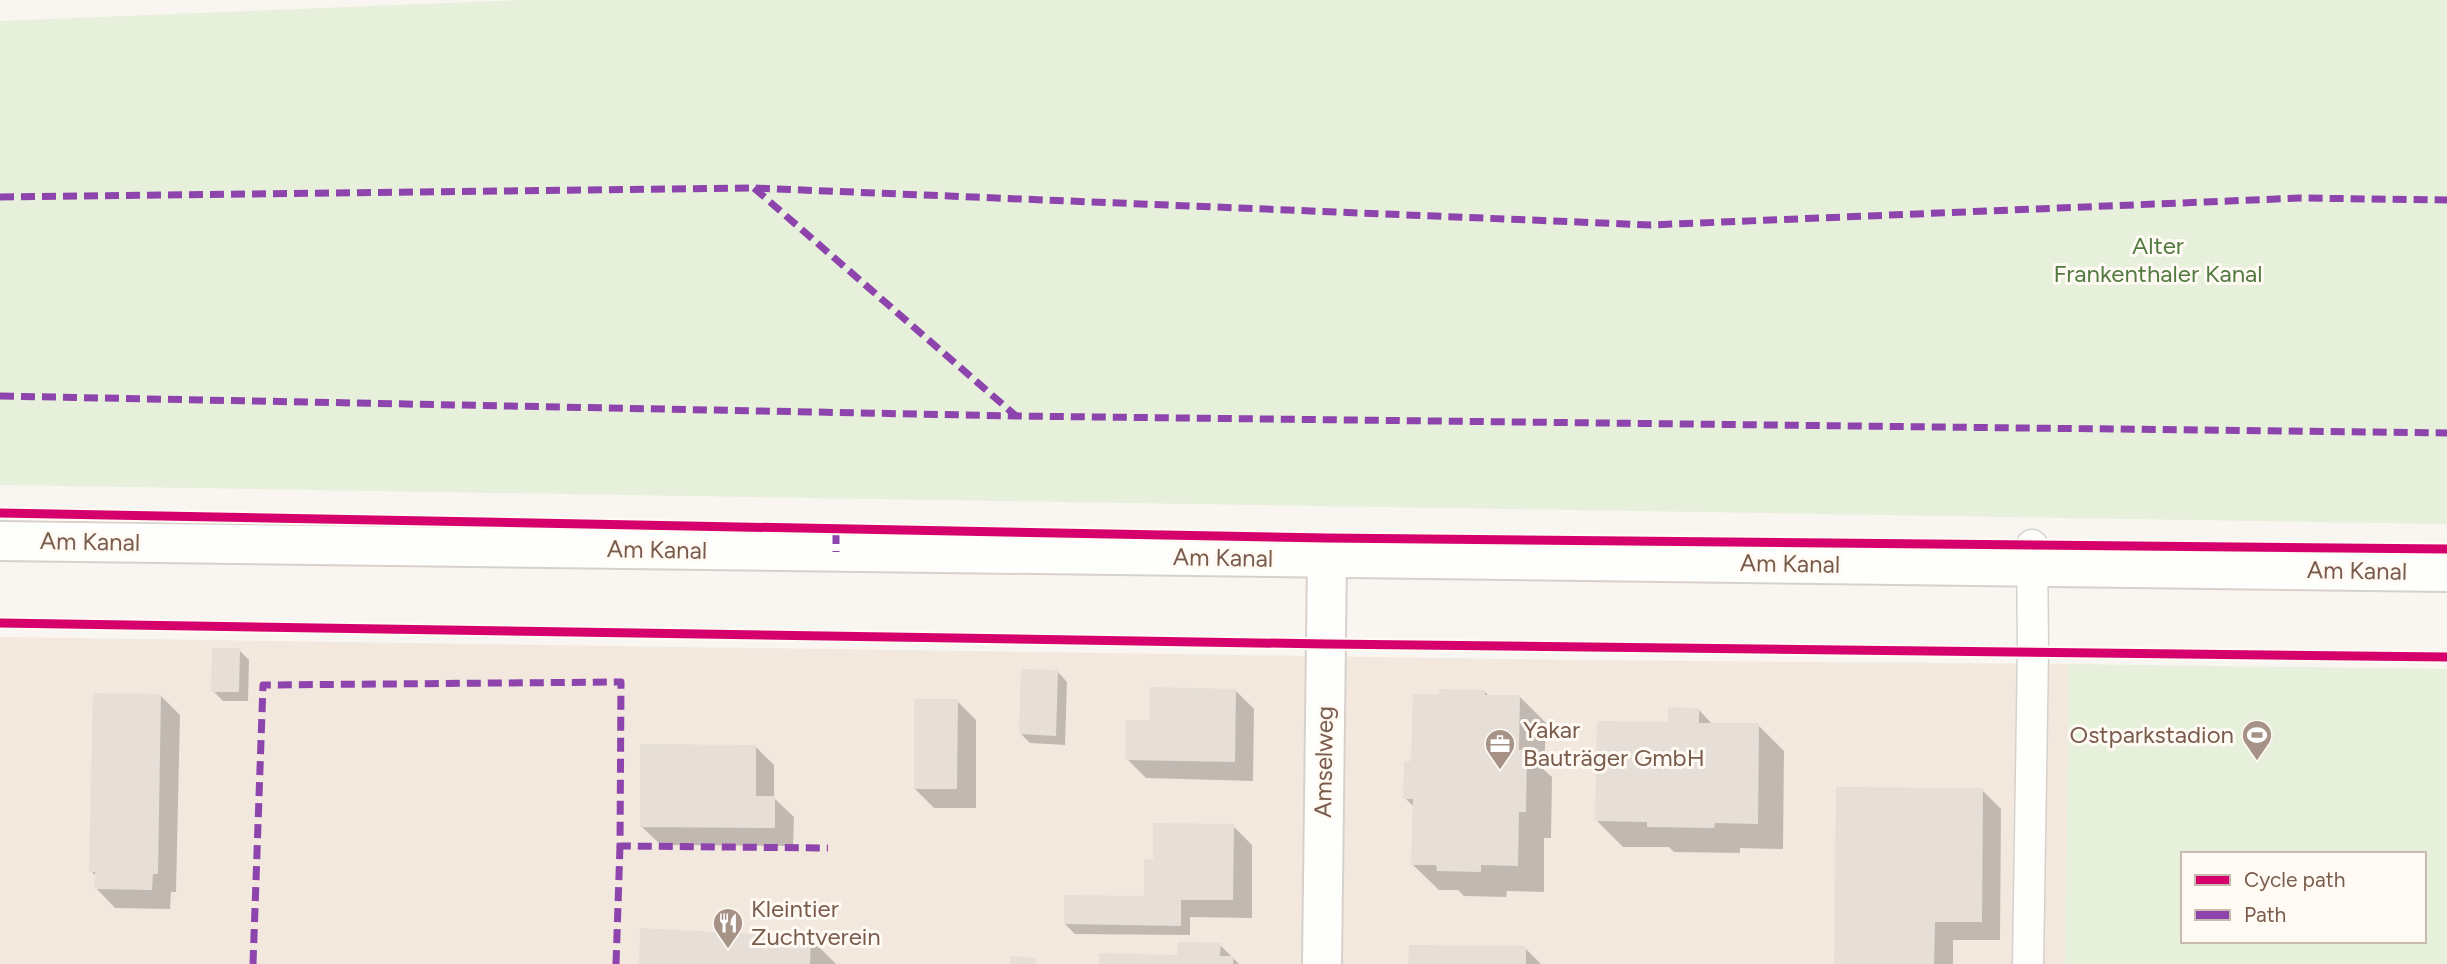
<svg xmlns="http://www.w3.org/2000/svg" width="2447" height="964" viewBox="0 0 2447 964" font-family="Figtree,sans-serif">
<style>
.residential{fill:#f2e8de}
.green{fill:#e7f0db;fill-rule:evenodd}
.shadow{fill:#0003}
.building{fill:#e6ded7}
.lines{fill:none;stroke-linecap:round;stroke-linejoin:round}
.service-casing{stroke:#d7d1cb;stroke-width:33}
.minor-casing{stroke:#d7d1cb;stroke-width:42}
.service{stroke:#fefefd;stroke-width:30}
.minor{stroke:#fefefd;stroke-width:38}
.quiet{stroke:#8e44ad;stroke-width:7;stroke-dasharray:14 7;stroke-linecap:butt}
.cycleway-casing{stroke:#fffaf3;stroke-width:13}
.cycleway{stroke:#d6006c;stroke-width:9}
.labels{text-anchor:middle;stroke-width:6;stroke-linejoin:round;paint-order:stroke}
.park-label{font-size:24px;fill:#537a41;stroke:#fffaf3}
.street-label{font-size:24px;fill:#7a5c4d;stroke:#fffaf3}
.poi-label{font-size:24px;fill:#7a5c4d;stroke:#fffaf3;text-anchor:start}
</style>
<rect width="100%" height="100%" fill="#f9f5f0"/>
<path class="residential" d="M 0,637 L 1576,660 L 2069,664 L 2065,964 L 0,964 Z"/>
<g class="green">
<path d="M 521,0 L 2447,0 L 2447,524 L 0,485 L 0,21 Z"/>
<path d="M 2069,664 L 2447,669 L 2447,964 L 2065,964 ZM 2183,854 L 2424,854 L 2424,941 L 2183,941 Z"/>
</g>
<g class="shadow">
<path d="M 239,650 L 249,660 L 248,701 L 223,701 L 213,691 Z"/>
<path d="M 1058,672 L 1067,682 L 1065,745 L 1030,743 L 1020,733 Z"/>
<path d="M 1235,690 L 1254,709 L 1253,781 L 1146,778 L 1127,759 L 1151,722 Z"/>
<path d="M 1484,691 L 1489,696 L 1520,697 L 1546,723 L 1544,770 L 1552,777 L 1551,838 L 1544,838 L 1544,892 L 1507,891 L 1506,897 L 1464,896 L 1458,890 L 1439,890 L 1413,865 L 1415,808 L 1405,798 L 1413,763 Z"/>
<path d="M 161,696 L 180,715 L 176,892 L 171,892 L 170,909 L 115,908 L 96,888 L 96,876 L 91,871 Z"/>
<path d="M 957,701 L 976,720 L 976,808 L 934,808 L 915,789 Z"/>
<path d="M 1699,710 L 1713,725 L 1758,725 L 1784,751 L 1783,849 L 1740,848 L 1740,853 L 1674,852 L 1669,847 L 1623,847 L 1597,821 L 1670,723 Z"/>
<path d="M 755,746 L 774,765 L 774,798 L 794,817 L 793,846 L 661,845 L 641,826 Z"/>
<path d="M 1982,790 L 2001,809 L 2000,940 L 1953,940 L 1953,964 L 1835,964 Z"/>
<path d="M 1233,826 L 1252,845 L 1252,918 L 1190,917 L 1190,935 L 1075,934 L 1065,924 L 1145,898 L 1155,862 Z"/>
<path d="M 810,938 L 836,964 L 640,964 Z"/>
<path d="M 1220,945 L 1239,964 L 1101,964 L 1179,957 Z"/>
<path d="M 1525,948 L 1541,964 L 1410,964 Z"/>
</g>
<g class="building">
<path d="M 212,648 L 240,648 L 239,692 L 211,692 Z"/>
<path d="M 1021,669 L 1058,670 L 1056,736 L 1019,734 Z"/>
<path d="M 1150,687 L 1236,689 L 1235,762 L 1125,760 L 1126,720 L 1149,720 Z"/>
<path d="M 1439,689 L 1485,690 L 1485,695 L 1520,695 L 1519,750 L 1527,750 L 1526,812 L 1519,812 L 1518,866 L 1481,865 L 1481,872 L 1437,871 L 1436,865 L 1411,865 L 1413,799 L 1403,799 L 1404,761 L 1411,761 L 1413,694 L 1439,694 Z"/>
<path d="M 93,693 L 161,694 L 158,874 L 153,874 L 152,890 L 94,889 L 95,872 L 89,872 Z"/>
<path d="M 914,699 L 958,699 L 957,789 L 914,789 Z"/>
<path d="M 1668,707 L 1699,708 L 1699,723 L 1759,723 L 1758,824 L 1715,823 L 1714,828 L 1647,827 L 1647,822 L 1595,821 L 1597,721 L 1668,722 Z"/>
<path d="M 640,744 L 756,745 L 756,796 L 775,796 L 775,828 L 640,827 Z"/>
<path d="M 1836,787 L 1983,788 L 1982,922 L 1935,922 L 1934,964 L 1834,964 Z"/>
<path d="M 1153,823 L 1234,824 L 1233,900 L 1181,900 L 1181,926 L 1064,924 L 1064,895 L 1144,896 L 1144,859 L 1153,860 Z"/>
<path d="M 640,928 L 811,937 L 810,964 L 639,964 Z"/>
<path d="M 1178,942 L 1221,943 L 1220,956 L 1234,956 L 1233,964 L 1099,964 L 1099,953 L 1177,955 Z"/>
<path d="M 1409,945 L 1526,946 L 1526,964 L 1408,964 Z"/>
<path d="M 1010,956 L 1036,958 L 1036,964 L 1010,964 Z"/>
</g>
<g class="lines">
<g class="service-casing">
<path id="service" d="M 2028,964 L 2033,650 L 2032,545"/>
</g>
<g class="minor-casing">
<g id="minor">
<path d="M 0,541 L 2447,572"/>
<path d="M 1322,964 L 1327,559"/>
</g>
</g>
<use href="#service" class="service"/>
<use href="#minor" class="minor"/>
<g class="quiet">
<path d="M 754,188 L 1016,416"/>
<path d="M 0,197 L 754,188 L 1651,225 L 2300,198 L 2447,200"/>
<path d="M 0,396 L 1016,416 L 2447,433"/>
<path d="M 836,530 L 836,552"/>
<path d="M 253,964 L 263,685 L 621,682 L 620,846 L 828,848"/>
<path d="M 616,964 L 620,846"/>
</g>
<g class="cycleway-casing">
<g id="cycleway">
<path d="M 0,513 L 1327,538 L 2447,549"/>
<path d="M 0,623 L 1326,644 L 2447,657"/>
</g>
</g>
<use href="#cycleway" class="cycleway"/>
</g>
<defs>
<g id="stadium-pin" transform="scale(1.575)"><path d="M0 17L-7.5 6A9.5 9.5 0 1 1 7.5 6Z" fill="#a69286" stroke="#fffaf3"/><path d="M0-5a6.5 5 0 1 0 0 10a6.5 5 0 1 0 0-10ZM-3.5-1.8h7v3.6h-7Z" fill="#fff"/></g>
<g id="office-pin" transform="scale(1.575)"><path d="M0 17L-7.5 6A9.5 9.5 0 1 1 7.5 6Z" fill="#a69286" stroke="#fffaf3"/><path d="M-6-3h4V-5.5h4V-3h4V5H-6ZM-1-4.5V-3h2v-1.5ZM-6 0V1H6V0Z" fill="#fff"/></g>
<g id="restaurant-pin" transform="scale(1.575)"><path d="M0 17L-7.5 6A9.5 9.5 0 1 1 7.5 6Z" fill="#a69286" stroke="#fffaf3"/><path d="M-5-6h1v4h1v-4h1v4h1v-4h1v5L-1.5 .5V6h-2V.5L-5-1ZM5-6V6H3V1.5H1.5Q1.5-4 5-6Z" fill="#fff"/></g>
</defs>
<g fill-rule="evenodd">
<use href="#stadium-pin" x="2257" y="735"/>
<use href="#office-pin" x="1500" y="744"/>
<use href="#restaurant-pin" x="728" y="923"/>
</g>
<g class="labels">
<g class="park-label">
<text x="2158" y="254">Alter<tspan x="2158" dy="28">Frankenthaler Kanal</tspan></text>
</g>
<g class="street-label">
<text transform="translate(90 542) rotate(1)" y="8">Am Kanal</text>
<text transform="translate(657 550) rotate(1)" y="8">Am Kanal</text>
<text transform="translate(1223 558) rotate(1)" y="8">Am Kanal</text>
<text transform="translate(1790 564) rotate(1)" y="8">Am Kanal</text>
<text transform="translate(2357 571) rotate(1)" y="8">Am Kanal</text>
<text transform="translate(1324 762) rotate(-89)" y="8">Amselweg</text>
</g>
<g class="poi-label">
<text x="1523" y="738">Yakar<tspan x="1523" dy="28">Bauträger GmbH</tspan></text>
<text x="2234" y="743" text-anchor="end">Ostparkstadion</text>
<text x="751" y="917">Kleintier<tspan x="751" dy="28">Zuchtverein</tspan></text>
</g>
</g>
<rect x="2181" y="852" width="245" height="91" fill="#fffaf3" stroke="#cabbb1" stroke-width="2"/>
<rect x="2195" y="875" width="35" height="10" fill="#d6006c" stroke="#cabbb1" stroke-width="2"/>
<text x="2244" y="887" font-size="21" fill="#7a5c4d">Cycle path</text>
<rect x="2195" y="910" width="35" height="10" fill="#8e44ad" stroke="#cabbb1" stroke-width="2"/>
<text x="2244" y="922" font-size="21" fill="#7a5c4d">Path</text>
</svg>
